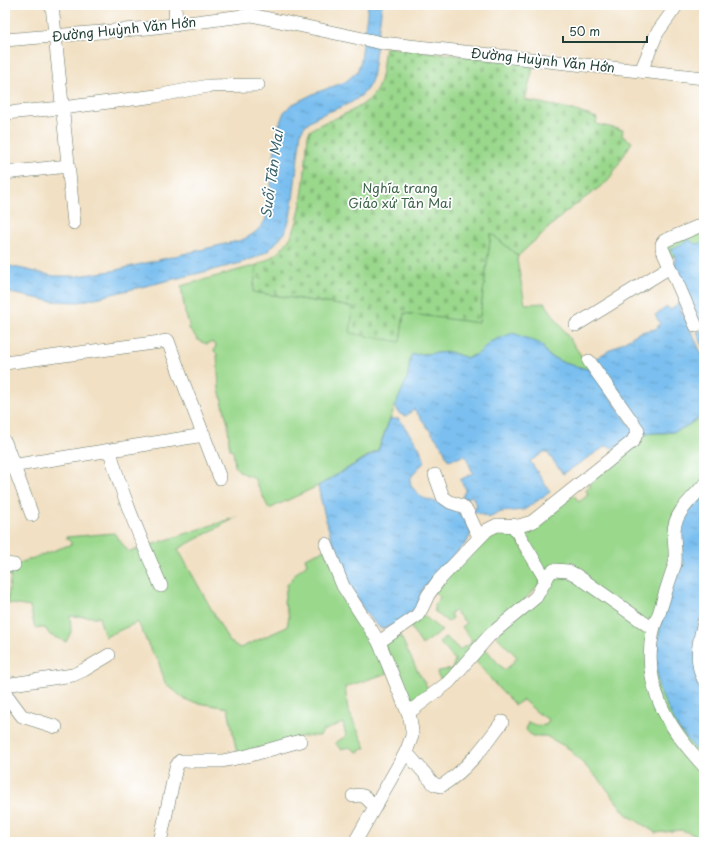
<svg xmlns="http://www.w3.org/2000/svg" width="709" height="847" viewBox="0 0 709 847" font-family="'Playpen Sans',sans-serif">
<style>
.grass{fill:#9ad88c;stroke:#5c8a60}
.cemetery{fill:url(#cemetery-stones);stroke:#5c8a60}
.water{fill:url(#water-ripples);stroke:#4c7e92}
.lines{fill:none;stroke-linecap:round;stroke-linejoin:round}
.minor-casing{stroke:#687666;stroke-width:14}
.minor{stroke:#fff;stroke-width:13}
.labels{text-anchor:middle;stroke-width:3.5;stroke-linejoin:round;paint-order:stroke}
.street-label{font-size:13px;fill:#1f3d34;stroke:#fff}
.park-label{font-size:13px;fill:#3e644a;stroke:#fff}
.water-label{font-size:14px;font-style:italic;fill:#3a646c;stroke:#fff}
</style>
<defs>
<pattern id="cemetery-stones" width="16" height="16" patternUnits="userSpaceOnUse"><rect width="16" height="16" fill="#9ad88c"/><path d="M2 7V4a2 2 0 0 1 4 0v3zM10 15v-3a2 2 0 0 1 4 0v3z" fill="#84ba79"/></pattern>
<pattern id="water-ripples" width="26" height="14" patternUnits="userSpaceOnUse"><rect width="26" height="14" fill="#7abff0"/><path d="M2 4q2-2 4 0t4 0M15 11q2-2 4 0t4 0" fill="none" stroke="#639cc3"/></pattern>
</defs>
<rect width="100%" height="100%" fill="#fff"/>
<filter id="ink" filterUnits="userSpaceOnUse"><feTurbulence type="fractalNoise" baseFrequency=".025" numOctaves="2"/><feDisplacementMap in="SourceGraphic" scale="8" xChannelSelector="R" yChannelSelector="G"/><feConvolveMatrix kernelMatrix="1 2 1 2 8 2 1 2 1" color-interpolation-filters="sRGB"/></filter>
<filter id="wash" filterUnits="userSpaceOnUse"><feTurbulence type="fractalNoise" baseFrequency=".012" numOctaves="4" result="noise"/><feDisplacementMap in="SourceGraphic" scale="16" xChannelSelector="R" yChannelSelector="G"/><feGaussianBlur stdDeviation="0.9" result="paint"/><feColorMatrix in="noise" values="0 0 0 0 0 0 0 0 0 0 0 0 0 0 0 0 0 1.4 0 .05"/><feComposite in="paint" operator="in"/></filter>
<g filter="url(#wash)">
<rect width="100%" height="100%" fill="#f1e0c3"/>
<g class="grass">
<path d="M 704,229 L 704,243 L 671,249 L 675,256 L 670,257 L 666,248 L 669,243 Z"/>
<path d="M 491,233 L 518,256 L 517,260 L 525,304 L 545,303 L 591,370 L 564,363 L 548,355 L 541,344 L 490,342 L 478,354 L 467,358 L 450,352 L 411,355 L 407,379 L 387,426 L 378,450 L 318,486 L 269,509 L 254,478 L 240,472 L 235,466 L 233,451 L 230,449 L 229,444 L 228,424 L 219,389 L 217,354 L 214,351 L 216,345 L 212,342 L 207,344 L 199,341 L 189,329 L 189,324 L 185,313 L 181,286 L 257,265 L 253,292 L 354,307 L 400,341 L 404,313 L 479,322 Z"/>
<path d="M 704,415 L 704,479 L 675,513 L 704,771 L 704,838 L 681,830 L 656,833 L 626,814 L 603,784 L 568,748 L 546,736 L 532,736 L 526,730 L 528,722 L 537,726 L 546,725 L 549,720 L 538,713 L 523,700 L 515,705 L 500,690 L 474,659 L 484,647 L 504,670 L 511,665 L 517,657 L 496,636 L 548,585 L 520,530 L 574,495 L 579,502 L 588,495 L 586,490 L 591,486 L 588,483 L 641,436 C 653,431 661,434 673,432 C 684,429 694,421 704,415 Z"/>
<path d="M 237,517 L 178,549 L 229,641 L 240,648 L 287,627 L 289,616 L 284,602 L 287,585 L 297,572 L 307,564 L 305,558 L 324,550 L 376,644 L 388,673 L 345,687 L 348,710 L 366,748 L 357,752 L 349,747 L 341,749 L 335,743 L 346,736 L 343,723 L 323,731 L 320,736 L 305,736 L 237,754 L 228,708 L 187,701 L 165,683 L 158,660 L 151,651 L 138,622 L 105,637 L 99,617 L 70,616 L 71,632 L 66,642 L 50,635 L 45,628 L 35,628 L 30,607 L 7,603 L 11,575 L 5,574 L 5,564 L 14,565 L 72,544 L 66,537 L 114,533 L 129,552 Z"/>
<path d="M 511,529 L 541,580 L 539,585 L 443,682 L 437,674 L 438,671 L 452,669 L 455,660 L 439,642 L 446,637 L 460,650 L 466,645 L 467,647 L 472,641 L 462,627 L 466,623 L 455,611 L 450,614 L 453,618 L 448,622 L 435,612 L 434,606 L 440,597 L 434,592 L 490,531 Z"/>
<path d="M 422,614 L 442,631 L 422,645 L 410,626 Z"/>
<path d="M 399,633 L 416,668 L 430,692 L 409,706 L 384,643 Z"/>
</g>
<path class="cemetery" d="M 385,47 L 534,64 L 525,100 L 570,109 L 597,118 L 596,124 L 623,130 L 622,136 L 632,142 L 608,181 L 566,212 L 518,256 L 491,233 L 479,323 L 404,313 L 400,342 L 350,333 L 353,307 L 253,292 L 257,265 C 269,259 280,253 288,241 C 304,220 305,163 308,135 L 310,131 L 315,127 C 335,117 372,108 379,84 C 383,72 383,59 385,47 Z"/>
<g class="water">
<path d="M 368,5 L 382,5 L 372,79 C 360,114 313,106 301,132 L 293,199 L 290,218 L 285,233 L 269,250 L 257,257 L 237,264 L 79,302 L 51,301 L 5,292 L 5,265 L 54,276 L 78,276 L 112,271 L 242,240 C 255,234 265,226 268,212 L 277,130 L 284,112 L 291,105 L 315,93 L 345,82 L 357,72 L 361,60 Z"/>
<path d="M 690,240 L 695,244 L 704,243 L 704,321 L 699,319 L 675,265 L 675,256 L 671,249 Z"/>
<path d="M 678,303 L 704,359 L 704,415 C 694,421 684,429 673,432 C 661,434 653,431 641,436 L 593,360 L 640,332 L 656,329 L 660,323 L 655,315 L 667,307 L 671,310 Z"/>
<path d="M 704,329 L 704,349 L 697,332 Z"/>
<path d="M 513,333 L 541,344 L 548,355 L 564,363 L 591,370 L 634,431 L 618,449 L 606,446 L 563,474 L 546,451 L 530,461 L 550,492 L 524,510 L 501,512 L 489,518 L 473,511 L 477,506 L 472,496 L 464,500 L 462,497 L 466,489 L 460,480 L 473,473 L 465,455 L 458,458 L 448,460 L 443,448 L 414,409 L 406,416 L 400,414 L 395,406 L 407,379 L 411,355 L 450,352 L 467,358 L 478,354 L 490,342 Z"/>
<path d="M 390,419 L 399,419 L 419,447 L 425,462 L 419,467 L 410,479 L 411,486 L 423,498 L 455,508 L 464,519 L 471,533 L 467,542 L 423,588 L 418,604 L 409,615 L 394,625 L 381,629 C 376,624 370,619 366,613 C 343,578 326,528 318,486 L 378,451 Z"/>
<path d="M 704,491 L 704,610 L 700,620 L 698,675 L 704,688 L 704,760 L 678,728 L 659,690 L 655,654 L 682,517 Z"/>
</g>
</g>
<g filter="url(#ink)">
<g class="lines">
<g class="minor-casing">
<g id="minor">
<path d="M 52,5 L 74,223"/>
<path d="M 175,5 L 176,25"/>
<path d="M 5,40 L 148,28 L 251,15 L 382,43 L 704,78"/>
<path d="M 641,71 L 657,33 L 677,5"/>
<path d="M 5,113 L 62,108 L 156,96 L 208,86 L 258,85"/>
<path d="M 5,173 L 68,166"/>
<path d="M 576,325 L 670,267"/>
<path d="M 696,326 L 662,248 L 662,244 L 664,241 L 704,224"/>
<path d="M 5,363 L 168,341 L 183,382 L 220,478"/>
<path d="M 5,442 L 32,515"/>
<path d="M 110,451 C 122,497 142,541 161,586"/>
<path d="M 5,467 L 204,435"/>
<path d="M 435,475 L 443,497 L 450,502 L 462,506 L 467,511 L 479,537"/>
<path d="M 704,485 C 692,499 674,513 674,532 C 674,543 676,553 675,564 C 669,580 664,597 659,614 C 657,619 654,625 653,631 C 641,685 668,728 704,766"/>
<path d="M 513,525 L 546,580"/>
<path d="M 326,544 L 343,586 L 379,642 L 410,718 L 412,731 L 412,736 L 406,752 L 355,842"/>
<path d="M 5,564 L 14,565"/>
<path d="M 704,622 C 699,641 694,661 704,680"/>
<path d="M 379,642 L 417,616 L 422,608 L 428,595 L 439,580 L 487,530 L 497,525 L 519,526 L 532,522 L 633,441 L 638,430 L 589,361"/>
<path d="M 5,685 L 73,675 L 84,670 L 109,655"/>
<path d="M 5,693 L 22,716 L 56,727"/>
<path d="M 408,713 L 449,682 L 489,636 L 536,597 L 549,574 L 554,570 L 568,571 L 576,575 L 653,629"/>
<path d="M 406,752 L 434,784 L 441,786 C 466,771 485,745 502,722"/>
<path d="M 353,796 C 365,793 367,799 375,807"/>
<path d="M 160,842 L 176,767 L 180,761 L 222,761 L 247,756 L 300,741"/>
</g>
</g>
<use href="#minor" class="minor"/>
</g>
</g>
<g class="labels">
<g class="street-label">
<text transform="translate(124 29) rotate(-6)" y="5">Đường Huỳnh Văn Hớn</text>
<text transform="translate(543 60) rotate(6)" y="5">Đường Huỳnh Văn Hớn</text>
</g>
<g class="park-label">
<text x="400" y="193">Nghĩa trang<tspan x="400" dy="15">Giáo xứ Tân Mai</tspan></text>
</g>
<g class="water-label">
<text transform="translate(272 174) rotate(-82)" y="5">Suối Tân Mai</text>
</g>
</g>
<rect width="709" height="847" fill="none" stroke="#fff" stroke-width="20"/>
<path d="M563 36v6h84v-6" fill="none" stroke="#1f3d34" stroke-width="2"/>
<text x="569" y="36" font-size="12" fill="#1f3d34" stroke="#ffffff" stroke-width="3" paint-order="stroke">50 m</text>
</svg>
